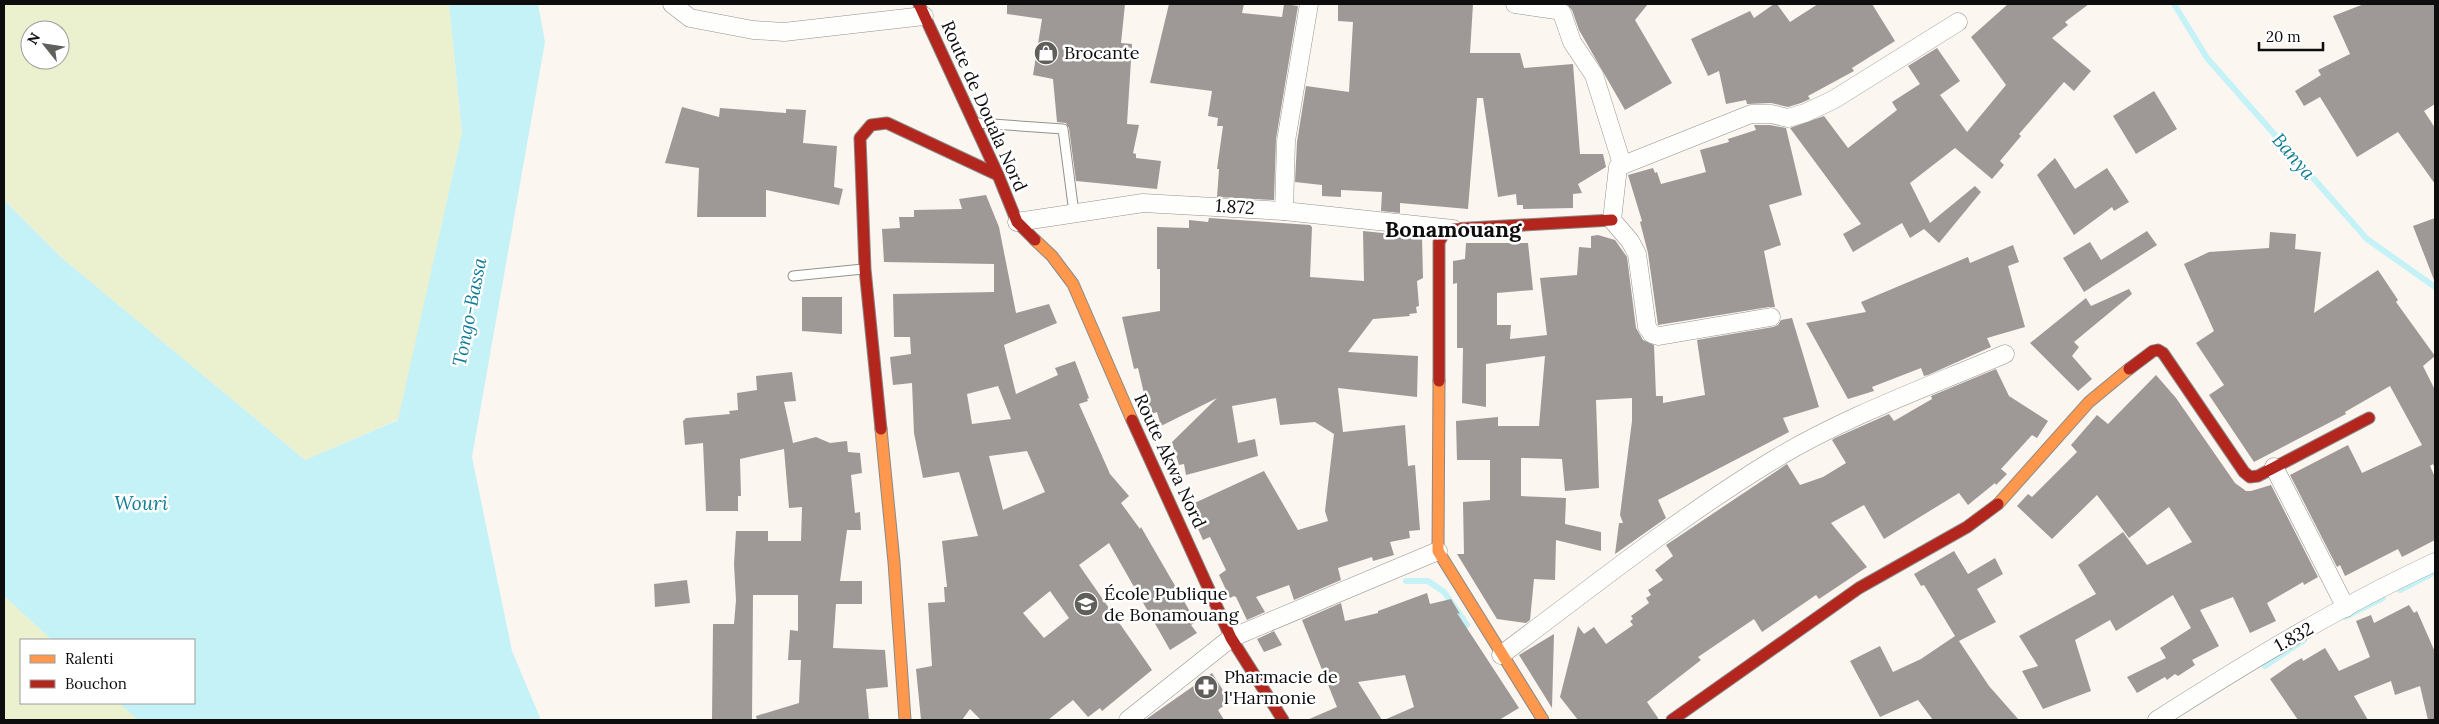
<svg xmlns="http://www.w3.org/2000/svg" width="2439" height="724" viewBox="0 0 2439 724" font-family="Lora,serif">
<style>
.green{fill:#ebf0cf;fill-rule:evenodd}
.water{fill:#c5f2f6}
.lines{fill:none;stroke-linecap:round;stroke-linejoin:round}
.stream{stroke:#c5f2f6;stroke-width:6}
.building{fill:#9e9996;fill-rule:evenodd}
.lane-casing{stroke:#94928f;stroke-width:11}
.street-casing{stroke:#94928f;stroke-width:19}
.slow-casing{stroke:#8b8986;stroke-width:13}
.jam-casing{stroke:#8b8986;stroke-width:13}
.lane{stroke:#fefefd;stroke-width:9}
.street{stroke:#fefefd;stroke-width:18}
.slow{stroke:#ff974d;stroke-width:11}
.jam{stroke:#b3261e;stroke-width:11}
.labels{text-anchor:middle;stroke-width:5;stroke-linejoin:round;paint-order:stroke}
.poi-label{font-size:18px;fill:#0d0d0d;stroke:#fff;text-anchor:start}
.street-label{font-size:18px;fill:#0d0d0d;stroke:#fff}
.water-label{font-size:19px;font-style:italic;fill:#107c95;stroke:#fff}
.district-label{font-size:22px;font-weight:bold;fill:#0d0d0d;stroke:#fff}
</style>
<rect width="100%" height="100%" fill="#fbf6f0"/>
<g class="green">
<path d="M 4,4 L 449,4 L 462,133 L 399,419 L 305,460 L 62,258 L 4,200 ZM 30,30 L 60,30 L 60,60 L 30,60 Z"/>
<path d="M 4,596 L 52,640 L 21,640 L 21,703 L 119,703 L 138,720 L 4,720 Z"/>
</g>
<path class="water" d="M 449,4 L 538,4 L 545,42 L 472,457 L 512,651 L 541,720 L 138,720 L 119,703 L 194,703 L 194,640 L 52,640 L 4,596 L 4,200 L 62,258 L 305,460 L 398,420 L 462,133 Z"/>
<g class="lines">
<g class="stream">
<path d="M 2174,4 L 2207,58 L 2367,239 L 2435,287"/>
<path d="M 1406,581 L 1428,581 L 1444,592 L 1467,625"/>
<path d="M 2400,590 L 2435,572"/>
<path d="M 2345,617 L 2383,598"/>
<path d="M 2265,666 L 2304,640"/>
</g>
</g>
<g class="building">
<path d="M 1007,4 L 1125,4 L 1121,43 L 1132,44 L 1127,124 L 1139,125 L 1133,153 L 1136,154 L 1136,158 L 1161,161 L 1157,189 L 1076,181 L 1069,128 L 1066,123 L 1057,122 L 1053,79 L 1033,75 L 1042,19 L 1007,14 Z"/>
<path d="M 1169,4 L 1244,4 L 1242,13 L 1282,17 L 1284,4 L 1298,6 L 1276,139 L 1274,200 L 1217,197 L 1219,169 L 1217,169 L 1223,126 L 1217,126 L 1218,118 L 1208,116 L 1212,91 L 1150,83 Z"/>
<path d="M 1338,4 L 1473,4 L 1470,53 L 1520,53 L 1524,68 L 1573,64 L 1580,154 L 1603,154 L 1606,167 L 1578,184 L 1582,193 L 1573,194 L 1573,208 L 1523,209 L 1523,205 L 1517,205 L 1516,194 L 1498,197 L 1483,98 L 1477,98 L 1468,209 L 1400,203 L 1400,213 L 1381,211 L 1382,192 L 1341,190 L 1341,197 L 1322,196 L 1322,185 L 1295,182 L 1297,142 L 1306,86 L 1349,92 L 1353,22 L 1338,21 Z"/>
<path d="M 1567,4 L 1648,4 L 1635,20 L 1672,83 L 1625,110 L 1579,30 L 1572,10 Z"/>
<path d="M 1774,4 L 1777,4 L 1790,22 L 1818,4 L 1872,4 L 1895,41 L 1852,68 L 1854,71 L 1808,96 L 1810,99 L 1801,103 L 1788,107 L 1771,103 L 1747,104 L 1746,100 L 1726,104 L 1719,71 L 1708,76 L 1691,39 L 1750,11 L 1754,18 Z"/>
<path d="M 2008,4 L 2089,4 L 2065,22 L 2068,25 L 2052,38 L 2091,71 L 2074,91 L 2064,82 L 2019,134 L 2021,136 L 2000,161 L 2004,165 L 1992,179 L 1955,148 L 1910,183 L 1930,223 L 1975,186 L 1981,192 L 1939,243 L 1924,229 L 1910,238 L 1902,223 L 1853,252 L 1843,234 L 1861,224 L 1790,128 L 1824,116 L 1848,148 L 1897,110 L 1892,102 L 1920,84 L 1908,66 L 1937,48 L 1960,81 L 1940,95 L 1967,132 L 2006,85 L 1971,37 Z"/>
<path d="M 2364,4 L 2435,4 L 2435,104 L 2424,111 L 2435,128 L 2435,184 L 2398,132 L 2357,157 L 2320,97 L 2304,106 L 2295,91 L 2321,75 L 2318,70 L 2350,54 L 2333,16 Z"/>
<path d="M 2154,91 L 2177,129 L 2136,154 L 2113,116 Z"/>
<path d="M 682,107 L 719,117 L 720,108 L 786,113 L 786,109 L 806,110 L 803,143 L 837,146 L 834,187 L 843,189 L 839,205 L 766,190 L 766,217 L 697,217 L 699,168 L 665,163 Z"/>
<path d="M 1754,125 L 1770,125 L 1786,128 L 1802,195 L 1769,205 L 1781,245 L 1764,251 L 1775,307 L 1769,307 L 1658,325 L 1648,253 L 1640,222 L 1642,221 L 1628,175 L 1653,168 L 1655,173 L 1657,172 L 1661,184 L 1706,172 L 1700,150 L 1729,142 L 1728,139 L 1756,130 Z"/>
<path d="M 2055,158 L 2075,189 L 2107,168 L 2129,202 L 2114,211 L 2112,207 L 2074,235 L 2037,175 Z"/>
<path d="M 986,195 L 999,227 L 1016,313 L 1049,304 L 1057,323 L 1004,345 L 1016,394 L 1058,375 L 1055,368 L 1075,361 L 1089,398 L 1087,399 L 1088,401 L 1079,404 L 1110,474 L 1129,496 L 1121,503 L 1140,529 L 1141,527 L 1196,622 L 1191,625 L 1197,633 L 1170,650 L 1109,543 L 1079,565 L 1152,670 L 1102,711 L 1100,708 L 1088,717 L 1073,700 L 1048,720 L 981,720 L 970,709 L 962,720 L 921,720 L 916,669 L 932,666 L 928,603 L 945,602 L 944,587 L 947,587 L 942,541 L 978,536 L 959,472 L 923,478 L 914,433 L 912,383 L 893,385 L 890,357 L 911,354 L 910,337 L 894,337 L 893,294 L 994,292 L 994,264 L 884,262 L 882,229 L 900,228 L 899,217 L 914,217 L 914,210 L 962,209 L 959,199 ZM 998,386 L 1011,419 L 972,424 L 967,394 ZM 1027,451 L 1045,492 L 1003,510 L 989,456 ZM 1050,591 L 1069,618 L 1044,638 L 1023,613 Z"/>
<path d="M 1209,218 L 1310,225 L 1312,227 L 1310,277 L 1364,281 L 1363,231 L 1422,237 L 1423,278 L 1417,281 L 1419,306 L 1416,307 L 1417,313 L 1409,314 L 1410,316 L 1373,319 L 1348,352 L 1418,356 L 1417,397 L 1338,388 L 1343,432 L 1405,425 L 1408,466 L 1415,465 L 1420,530 L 1409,531 L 1410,538 L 1390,542 L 1394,555 L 1373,561 L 1372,557 L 1338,568 L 1341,580 L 1294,600 L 1289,585 L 1256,597 L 1265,612 L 1247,620 L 1236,597 L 1234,596 L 1230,598 L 1228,594 L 1219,575 L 1226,570 L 1210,537 L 1203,540 L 1188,506 L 1264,471 L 1298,530 L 1328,521 L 1325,511 L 1334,434 L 1315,422 L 1280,425 L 1276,398 L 1232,406 L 1238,443 L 1255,439 L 1258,456 L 1186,475 L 1184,464 L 1179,465 L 1172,442 L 1217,398 L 1161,426 L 1157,412 L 1149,415 L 1138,368 L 1134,369 L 1122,317 L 1160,311 L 1160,269 L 1157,269 L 1157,227 L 1189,228 L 1189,220 L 1208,222 Z"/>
<path d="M 2435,218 L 2435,280 L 2434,280 L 2413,226 Z"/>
<path d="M 2147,231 L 2157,245 L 2084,292 L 2063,258 L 2090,242 L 2101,260 Z"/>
<path d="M 2270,232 L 2296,234 L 2295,249 L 2321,252 L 2314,313 L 2378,270 L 2398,300 L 2396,302 L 2435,356 L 2423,366 L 2435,390 L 2435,469 L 2433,464 L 2430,466 L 2435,477 L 2435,540 L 2402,557 L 2398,549 L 2345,576 L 2340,565 L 2337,567 L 2290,475 L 2348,445 L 2362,473 L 2422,445 L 2390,386 L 2345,412 L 2346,414 L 2254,462 L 2209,395 L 2224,385 L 2196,343 L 2214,331 L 2184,264 L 2209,252 L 2269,248 Z"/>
<path d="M 1598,235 L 1615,240 L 1627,257 L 1636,328 L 1643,340 L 1654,345 L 1656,396 L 1663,396 L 1663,403 L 1705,395 L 1697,340 L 1773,327 L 1778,325 L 1781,320 L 1792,318 L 1819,407 L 1783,418 L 1789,432 L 1658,500 L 1666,518 L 1615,554 L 1619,523 L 1623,523 L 1620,515 L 1632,421 L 1632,398 L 1596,400 L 1599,488 L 1565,491 L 1562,459 L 1521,458 L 1521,496 L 1566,498 L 1565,524 L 1601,532 L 1601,551 L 1556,540 L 1555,580 L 1534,579 L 1530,620 L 1526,623 L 1497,619 L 1457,554 L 1464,554 L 1463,502 L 1490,500 L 1490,460 L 1457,460 L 1456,421 L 1498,417 L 1498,426 L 1539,426 L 1545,356 L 1486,364 L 1486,407 L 1462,403 L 1463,348 L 1457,348 L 1457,283 L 1453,284 L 1453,261 L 1465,259 L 1466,243 L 1528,243 L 1533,290 L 1497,293 L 1497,325 L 1511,325 L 1510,339 L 1547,335 L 1540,278 L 1577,275 L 1579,247 L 1591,248 L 1591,236 Z"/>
<path d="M 2013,245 L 2019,262 L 2008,266 L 2025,327 L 1987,338 L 1991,347 L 1928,375 L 1924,376 L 1921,368 L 1872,387 L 1874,391 L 1848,399 L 1806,323 L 1866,312 L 1861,302 L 1968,257 L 1970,263 Z"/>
<path d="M 2129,289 L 2132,294 L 2074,342 L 2079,347 L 2072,356 L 2092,379 L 2078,391 L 2030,343 L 2086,298 L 2091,306 Z"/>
<path d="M 802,297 L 842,297 L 842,334 L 802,331 Z"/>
<path d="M 1996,369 L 2009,396 L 2048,421 L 2037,438 L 2032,435 L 2001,469 L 2007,474 L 1996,485 L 1995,483 L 1968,505 L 1959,493 L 1884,539 L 1864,505 L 1831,523 L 1867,567 L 1819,599 L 1816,595 L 1762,632 L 1754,619 L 1698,657 L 1701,660 L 1647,702 L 1658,718 L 1658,720 L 1578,720 L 1560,697 L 1578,626 L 1584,634 L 1594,627 L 1606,644 L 1633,625 L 1630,621 L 1633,619 L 1631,616 L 1649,603 L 1646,598 L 1651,595 L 1648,590 L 1663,580 L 1655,570 L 1673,556 L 1666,545 L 1787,464 L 1800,485 L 1823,477 L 1846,463 L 1832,440 L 1835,438 L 1889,414 L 1894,421 L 1932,399 L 1931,396 Z"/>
<path d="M 792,372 L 796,401 L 784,402 L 793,443 L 816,437 L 830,443 L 847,441 L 848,452 L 860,453 L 862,473 L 851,475 L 855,513 L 860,512 L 861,530 L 847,530 L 840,581 L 862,581 L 862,604 L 836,604 L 833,648 L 885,650 L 888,687 L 866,689 L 869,720 L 757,720 L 756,716 L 799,703 L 801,660 L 788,660 L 790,630 L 798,631 L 798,595 L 753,595 L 752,720 L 712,720 L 713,624 L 734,624 L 736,600 L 734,564 L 736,531 L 768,531 L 768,541 L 801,541 L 802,507 L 789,508 L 784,449 L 740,459 L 741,496 L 738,496 L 738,511 L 706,511 L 703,443 L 685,445 L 683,421 L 686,418 L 730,414 L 729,411 L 738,410 L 737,393 L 757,390 L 756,376 Z"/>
<path d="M 2156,375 L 2176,398 L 2235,483 L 2246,491 L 2251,491 L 2271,485 L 2318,577 L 2304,585 L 2303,582 L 2267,603 L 2276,621 L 2250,633 L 2233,597 L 2200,610 L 2219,646 L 2192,660 L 2195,665 L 2178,676 L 2175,674 L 2167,680 L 2165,677 L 2137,693 L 2127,677 L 2166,658 L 2160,648 L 2191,628 L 2173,595 L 2116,631 L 2110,620 L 2075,640 L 2091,691 L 2043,709 L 2022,671 L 2038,666 L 2019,636 L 2096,594 L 2078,565 L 2123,532 L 2147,565 L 2192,542 L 2169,507 L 2129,538 L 2097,495 L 2052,539 L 2017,506 L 2028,494 L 2032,497 L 2077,452 L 2071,445 L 2097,415 L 2108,424 Z"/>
<path d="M 1954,551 L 1968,574 L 1995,558 L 2003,574 L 1977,589 L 1996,622 L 1959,641 L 1989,686 L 2019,720 L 1933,720 L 1918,700 L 1880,717 L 1850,661 L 1880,646 L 1893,672 L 1921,659 L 1955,636 L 1924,585 L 1921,586 L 1914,574 Z"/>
<path d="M 687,580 L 690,603 L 655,607 L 654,584 Z"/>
<path d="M 1427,593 L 1430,604 L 1451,599 L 1460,614 L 1457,613 L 1519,708 L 1499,720 L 1384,720 L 1414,707 L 1405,675 L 1358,682 L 1382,720 L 1307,720 L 1337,707 L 1302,620 L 1341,603 L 1345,621 L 1378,613 L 1378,611 Z"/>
<path d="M 2409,605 L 2414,613 L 2417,611 L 2435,652 L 2435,720 L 2428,720 L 2420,686 L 2395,695 L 2391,681 L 2354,696 L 2368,720 L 2298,720 L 2270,679 L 2293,663 L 2302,658 L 2303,661 L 2325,648 L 2339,671 L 2370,657 L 2356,621 L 2371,615 L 2374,623 Z"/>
<path d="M 1274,631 L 1282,645 L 1264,652 L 1257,639 Z"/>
<path d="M 1554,634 L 1552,708 L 1519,655 Z"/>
<path d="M 1212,673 L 1230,701 L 1218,710 L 1224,720 L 1145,720 Z"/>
</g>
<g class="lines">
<g class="lane-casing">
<g id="lane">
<path d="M 978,123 L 1063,129 L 1074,213"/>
<path d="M 793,276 L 863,269"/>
</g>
</g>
<g class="street-casing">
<g id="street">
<path d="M 672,4 L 690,18 L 753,30 L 784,32 L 924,16"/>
<path d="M 1515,4 L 1556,10 L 1562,13 L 1572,42 L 1594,75 L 1622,164"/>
<path d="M 1284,211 L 1286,141 L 1309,4"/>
<path d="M 1017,222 L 1143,203 L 1284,211 L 1453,229"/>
<path d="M 1771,317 L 1659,336 L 1652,334 L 1647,327 L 1637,254 L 1630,241 L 1612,220 L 1618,167 L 1751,114 L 1771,114 L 1788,118 L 1805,113 L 1833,100 L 1958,22"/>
<path d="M 2274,467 L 2346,608"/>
<path d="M 1501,655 C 1591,588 1679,517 1775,459 C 1846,416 1928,387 2005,354"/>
<path d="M 1128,720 L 1231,638 L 1438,551"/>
<path d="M 2157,720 C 2246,663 2338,607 2435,562"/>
</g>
</g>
<g class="slow-casing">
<g id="slow">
<path d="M 1035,240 L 1052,256 L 1073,284 L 1132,420"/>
<path d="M 1439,381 L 1438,551 L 1543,720"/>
<path d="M 881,429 L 894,562 L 905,720"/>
<path d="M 1998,504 L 2089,402 L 2129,369"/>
</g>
</g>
<g class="jam-casing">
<g id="jam">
<path d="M 919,4 L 998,175 L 1017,222 L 1035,240"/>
<path d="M 2129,369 L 2153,351 L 2158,350 L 2163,353 L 2244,472 L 2250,477 L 2258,476 L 2369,418"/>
<path d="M 1439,381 L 1439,242 L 1443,235 L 1453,229 L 1612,220"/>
<path d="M 1132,420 L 1231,638 L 1283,720"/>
<path d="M 881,429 L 865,269 L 860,138 L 871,125 L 887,123 L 998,175"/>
<path d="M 1672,720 L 1859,588 L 1967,527 L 1998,504"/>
</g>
</g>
<use href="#lane" class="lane"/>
<use href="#street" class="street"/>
<use href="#slow" class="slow"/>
<use href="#jam" class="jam"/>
</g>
<defs>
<g id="shop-disc" transform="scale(1.25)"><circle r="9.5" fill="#605f5c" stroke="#fff"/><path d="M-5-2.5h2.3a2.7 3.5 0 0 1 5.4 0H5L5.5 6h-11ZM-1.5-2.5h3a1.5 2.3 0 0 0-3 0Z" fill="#fff"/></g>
<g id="school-disc" transform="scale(1.25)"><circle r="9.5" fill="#605f5c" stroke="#fff"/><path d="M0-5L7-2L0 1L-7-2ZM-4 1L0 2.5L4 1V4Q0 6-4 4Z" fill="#fff"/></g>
<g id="pharmacy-disc" transform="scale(1.25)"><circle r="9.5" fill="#605f5c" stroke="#fff"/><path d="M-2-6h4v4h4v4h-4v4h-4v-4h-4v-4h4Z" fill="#fff"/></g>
</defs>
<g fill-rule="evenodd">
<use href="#shop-disc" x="1046" y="53"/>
<use href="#school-disc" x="1086" y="604"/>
<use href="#pharmacy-disc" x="1206" y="687"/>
</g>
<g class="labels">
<g class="poi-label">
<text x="1064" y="59">Brocante</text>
<text x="1104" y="600">École Publique<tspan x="1104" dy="21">de Bonamouang</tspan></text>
<text x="1224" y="683">Pharmacie de<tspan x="1224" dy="21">l'Harmonie</tspan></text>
</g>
<g class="street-label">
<text transform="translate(984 106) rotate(66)" y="6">Route de Douala Nord</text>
<text transform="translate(1235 207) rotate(4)" y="6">1.872</text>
<text transform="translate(1170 461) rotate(65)" y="6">Route Akwa Nord</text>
<text transform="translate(2294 637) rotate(-29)" y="6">1.832</text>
</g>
<g class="water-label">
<text transform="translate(2294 156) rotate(49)" y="7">Banya</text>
<text transform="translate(469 312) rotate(-79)" y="7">Tongo-Bassa</text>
<text x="141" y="510">Wouri</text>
</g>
<g class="district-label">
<text x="1453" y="237">Bonamouang</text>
</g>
</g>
<rect width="2439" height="724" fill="none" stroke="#0d0d0d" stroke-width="10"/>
<rect x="20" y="639" width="175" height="65" fill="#ffffff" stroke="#9e9e9e"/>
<rect x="30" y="655" width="25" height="8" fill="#ff974d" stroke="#9e9e9e"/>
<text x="65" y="664" font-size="15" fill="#0d0d0d">Ralenti</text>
<rect x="30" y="680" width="25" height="8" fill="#b3261e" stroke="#9e9e9e"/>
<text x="65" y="689" font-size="15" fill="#0d0d0d">Bouchon</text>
<g transform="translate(45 45) rotate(300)"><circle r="24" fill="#ffffff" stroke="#9e9e9e"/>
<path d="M0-4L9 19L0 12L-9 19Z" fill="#605f5c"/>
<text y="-8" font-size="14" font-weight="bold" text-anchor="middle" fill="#0d0d0d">N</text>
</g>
<path d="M2259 42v8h64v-8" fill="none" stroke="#0d0d0d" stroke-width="2.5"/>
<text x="2266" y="42" font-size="15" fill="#0d0d0d" stroke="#ffffff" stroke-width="4" paint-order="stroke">20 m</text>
</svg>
